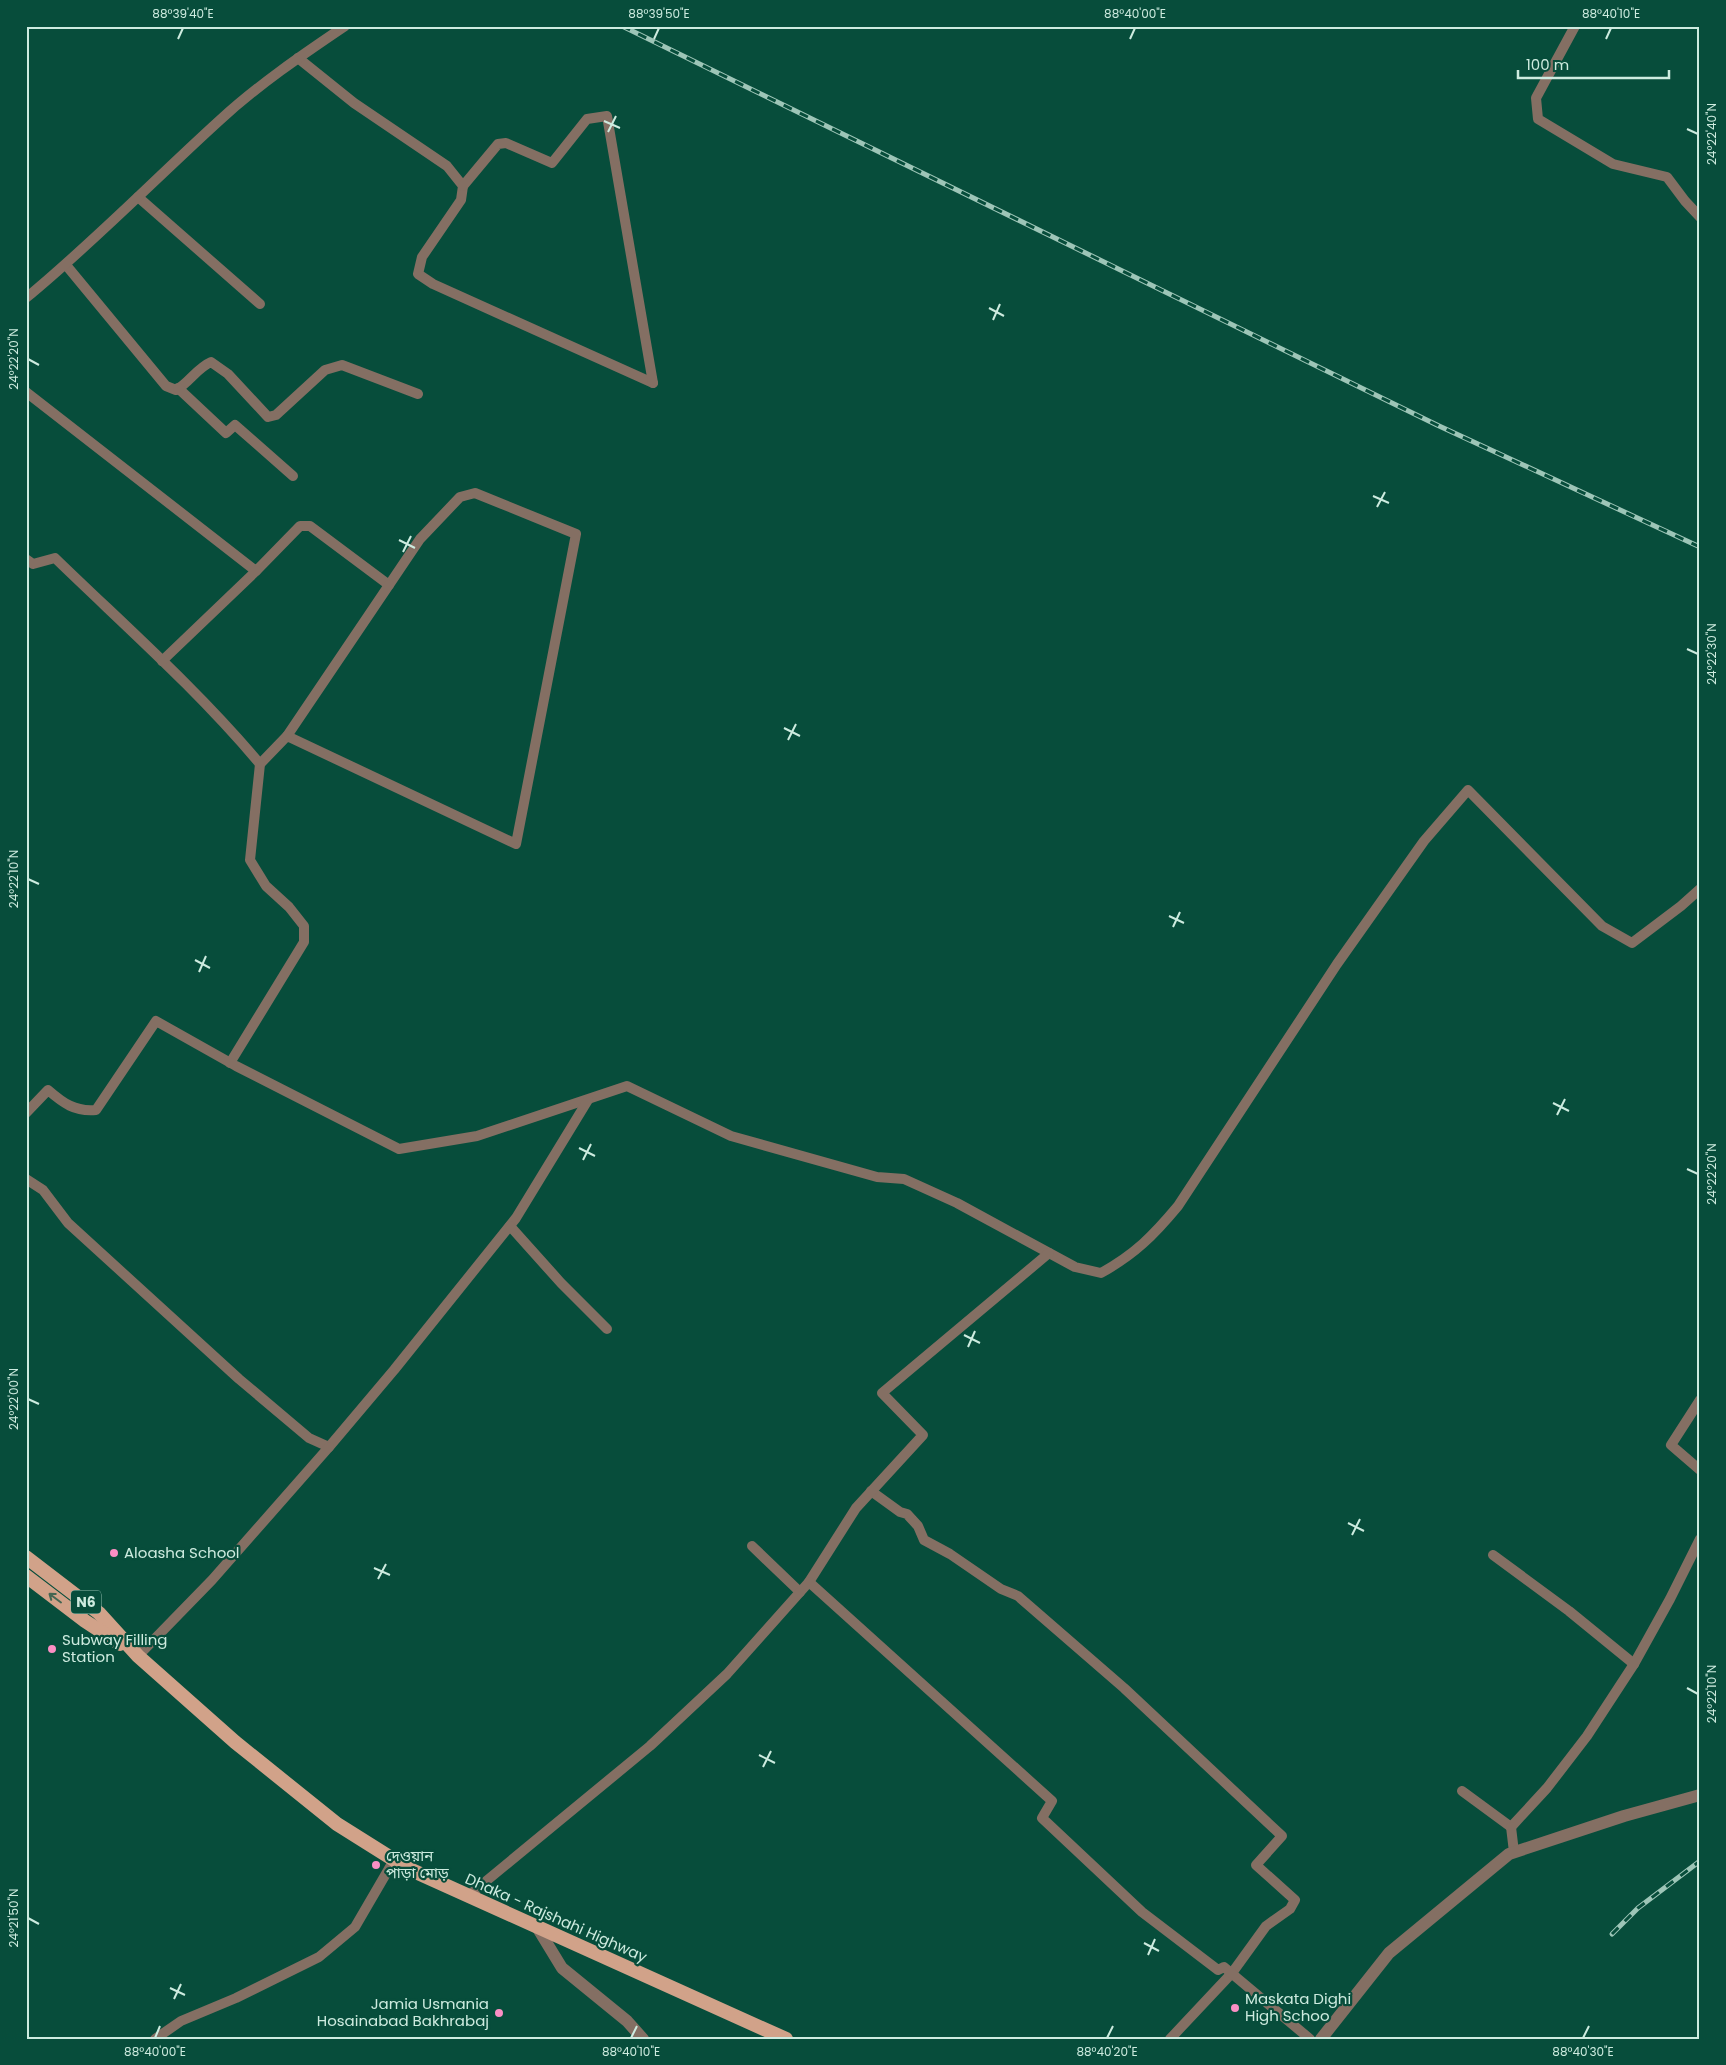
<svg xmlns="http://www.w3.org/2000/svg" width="1726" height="2065" viewBox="0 0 1726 2065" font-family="Poppins,'Noto Sans Bengali',sans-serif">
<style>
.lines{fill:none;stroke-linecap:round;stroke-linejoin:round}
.minor{stroke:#846f63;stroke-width:10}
.tertiary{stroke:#846f63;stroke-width:12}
.trunk{stroke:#d1a289;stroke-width:14}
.rail-casing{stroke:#9dc5b7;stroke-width:5}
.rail{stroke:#074d3b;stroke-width:3;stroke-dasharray:9;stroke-linecap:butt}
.oneway{stroke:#446652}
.ticks{fill:none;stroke:#cdebdf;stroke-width:2}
.poi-dot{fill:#fb8fc4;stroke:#074d3b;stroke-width:2}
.labels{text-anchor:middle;stroke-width:4.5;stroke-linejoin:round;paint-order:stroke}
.shield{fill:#074d3b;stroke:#92bcae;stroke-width:1}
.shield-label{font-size:14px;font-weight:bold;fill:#cdebdf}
.poi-label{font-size:15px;fill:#cdebdf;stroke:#074d3b;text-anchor:start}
.street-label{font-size:15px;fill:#cdebdf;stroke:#074d3b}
.neatline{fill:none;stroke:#cdebdf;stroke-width:2}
.ticks-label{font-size:12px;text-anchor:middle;fill:#cdebdf}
</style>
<rect width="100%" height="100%" fill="#074d3b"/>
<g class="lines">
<g class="minor">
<path d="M 1575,26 L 1536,98 L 1538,119 L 1613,164 L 1667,177 L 1685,201 L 1700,217"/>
<path d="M 298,58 L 354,103 L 447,166 L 463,186 L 461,200 L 422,257 L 418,274 L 433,284 L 653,383"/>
<path d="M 463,186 L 498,144 L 506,143 L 552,163 L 587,119 L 607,116 L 653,383"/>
<path d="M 138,197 L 260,304"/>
<path d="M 66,265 L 166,386 L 176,390 C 189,383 197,368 211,362 L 228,374 L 268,417 L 276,415 L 325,370 L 342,365 L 418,394"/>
<path d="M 26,298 C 94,242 155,179 220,120 C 258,85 302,55 345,26"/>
<path d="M 178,388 L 226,433 L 235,425 L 293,476"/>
<path d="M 26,392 L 256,571 L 300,526 L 310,526 L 389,585 L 420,539 L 460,497 L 475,493 L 576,534 L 516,844 L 287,736 L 260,764 L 250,860 L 266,886 L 289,907 L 304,926 L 304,942 L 230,1063"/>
<path d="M 26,559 L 33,564 L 55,558 C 124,625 198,690 260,764"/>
<path d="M 162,661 L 256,571"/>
<path d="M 287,736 L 389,585"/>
<path d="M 26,1113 L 48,1090 C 63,1103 75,1112 96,1110 L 156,1021 L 236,1066 L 399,1149 L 477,1136 L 627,1086 L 731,1136 L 877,1177 L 904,1179 L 957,1203 L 1075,1267 L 1101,1273 C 1135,1254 1153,1236 1178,1206 L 1337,964 L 1424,841 L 1468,790 L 1602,926 L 1632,943 L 1681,906 L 1700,889"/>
<path d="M 26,1179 L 43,1190 L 68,1223 L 239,1379 L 309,1438 L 329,1447 L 394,1370 L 516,1218 L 588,1100"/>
<path d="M 510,1226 L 561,1283 L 607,1329"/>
<path d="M 1700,1400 L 1671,1445 L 1700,1470"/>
<path d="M 871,1491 L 900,1512 L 907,1514 L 918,1526 L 924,1540 L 950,1554 L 1001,1589 L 1018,1596 L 1124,1688 L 1282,1836 L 1256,1865 L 1295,1900 L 1290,1909 L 1266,1926 L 1232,1973 L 1170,2039"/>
<path d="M 752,1546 L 800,1592"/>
<path d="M 1493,1555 L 1569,1611 L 1634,1664"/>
<path d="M 809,1582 L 856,1508 L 923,1435 L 882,1393 L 1049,1253"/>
<path d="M 138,1656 L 212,1580 L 329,1447"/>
<path d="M 1462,1791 L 1511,1827 L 1547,1788 L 1587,1736 L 1634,1664 L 1670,1599 L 1700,1539"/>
<path d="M 1511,1827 L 1514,1852"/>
<path d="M 468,1896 L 650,1746 L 727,1674 L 809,1582 L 1052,1801 L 1042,1818 L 1142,1912 L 1218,1970 L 1224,1967 L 1310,2039"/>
<path d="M 155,2039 L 181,2021 L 236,1998 L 319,1957 L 355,1927 L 394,1860"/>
</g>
<g class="tertiary">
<path d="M 537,1927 L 562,1968 L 627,2021 L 643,2039"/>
<path d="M 1321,2039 L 1389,1953 L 1509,1854 L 1624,1816 L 1700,1795"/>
</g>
<g class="trunk">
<path d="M 26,1557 L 99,1613 L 138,1656 L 235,1742 L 337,1824 L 407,1868 L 786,2039"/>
<path d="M 26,1576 L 85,1621 L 120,1644"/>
</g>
<g class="rail-casing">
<g id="rail">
<path d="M 622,26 L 1437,425 L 1700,547"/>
<path d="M 1612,1934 L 1638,1908 L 1700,1861"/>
</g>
</g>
<use href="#rail" class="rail"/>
</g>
<defs><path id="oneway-shaft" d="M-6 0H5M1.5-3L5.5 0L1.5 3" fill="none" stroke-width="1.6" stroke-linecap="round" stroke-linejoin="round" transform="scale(1.25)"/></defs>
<use class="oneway" href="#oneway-shaft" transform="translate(55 1598) rotate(-143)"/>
<path class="ticks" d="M 178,39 L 183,28M 654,39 L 659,28M 1130,39 L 1135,28M 1606,39 L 1611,28M 604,121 L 620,128M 1687,129 L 1698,134M 608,132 L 616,116M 989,308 L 1004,316M 993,320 L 1000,304M 28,359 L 39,365M 1373,496 L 1389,503M 1377,507 L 1385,492M 399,540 L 415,548M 403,552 L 411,536M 1687,649 L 1698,654M 784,728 L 800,736M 788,740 L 796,724M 28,879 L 39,884M 1169,916 L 1184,923M 1173,927 L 1180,912M 195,960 L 210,968M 199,972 L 206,956M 1553,1103 L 1569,1111M 1557,1115 L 1565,1099M 579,1148 L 595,1156M 583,1160 L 591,1144M 1687,1169 L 1698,1174M 964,1335 L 980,1343M 968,1347 L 975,1331M 28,1399 L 39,1404M 1348,1523 L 1364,1531M 1352,1535 L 1360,1519M 374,1568 L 390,1575M 378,1579 L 386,1564M 1687,1688 L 1698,1694M 759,1755 L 775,1763M 763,1767 L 771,1751M 28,1918 L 39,1924M 1144,1943 L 1159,1951M 1148,1955 L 1155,1939M 170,1988 L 185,1995M 174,1999 L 181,1984M 155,2038 L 160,2026M 631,2038 L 637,2026M 1107,2038 L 1113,2026M 1583,2038 L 1589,2026"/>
<g class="poi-dot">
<circle cx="114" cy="1553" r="5"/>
<circle cx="52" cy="1649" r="5"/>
<circle cx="376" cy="1865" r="5"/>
<circle cx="1235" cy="2008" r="5"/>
<circle cx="499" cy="2013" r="5"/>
</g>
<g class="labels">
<rect class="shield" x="71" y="1590.5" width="30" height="23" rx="4"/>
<g class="shield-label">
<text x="86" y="1607">N6</text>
</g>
<g class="poi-label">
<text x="124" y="1558">Aloasha School</text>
<text x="62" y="1645">Subway Filling<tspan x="62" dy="17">Station</tspan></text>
<text x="386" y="1861">দেওয়ান<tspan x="386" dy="17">পাড়া মোড়</tspan></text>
<text x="1245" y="2004">Maskata Dighi<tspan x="1245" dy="17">High Schoo</tspan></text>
<text x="489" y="2009" text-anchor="end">Jamia Usmania<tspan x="489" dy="17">Hosainabad Bakhrabaj</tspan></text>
</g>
<g class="street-label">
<text transform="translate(556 1918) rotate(24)" y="5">Dhaka - Rajshahi Highway</text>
</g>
</g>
<rect width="1726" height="2065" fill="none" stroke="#074d3b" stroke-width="55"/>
<path d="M1518 70v8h151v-8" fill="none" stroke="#cdebdf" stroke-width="2.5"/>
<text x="1526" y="70" font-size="15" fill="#cdebdf" stroke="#074d3b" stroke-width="4" paint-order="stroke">100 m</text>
<rect x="28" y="28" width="1670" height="2010" class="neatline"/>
<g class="ticks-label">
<text x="183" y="18">88°39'40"E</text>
<text x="659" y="18">88°39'50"E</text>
<text x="1135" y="18">88°40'00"E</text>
<text x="1611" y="18">88°40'10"E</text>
<text transform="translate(1712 134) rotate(-90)" y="4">24°22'40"N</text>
<text transform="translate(14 359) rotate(-90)" y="4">24°22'20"N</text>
<text transform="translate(1712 654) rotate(-90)" y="4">24°22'30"N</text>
<text transform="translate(14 879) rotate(-90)" y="4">24°22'10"N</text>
<text transform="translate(1712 1174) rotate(-90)" y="4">24°22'20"N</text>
<text transform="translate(14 1399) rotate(-90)" y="4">24°22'00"N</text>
<text transform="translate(1712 1694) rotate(-90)" y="4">24°22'10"N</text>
<text transform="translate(14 1918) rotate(-90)" y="4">24°21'50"N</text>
<text x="155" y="2056">88°40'00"E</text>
<text x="631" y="2056">88°40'10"E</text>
<text x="1107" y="2056">88°40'20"E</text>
<text x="1583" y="2056">88°40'30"E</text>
</g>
</svg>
